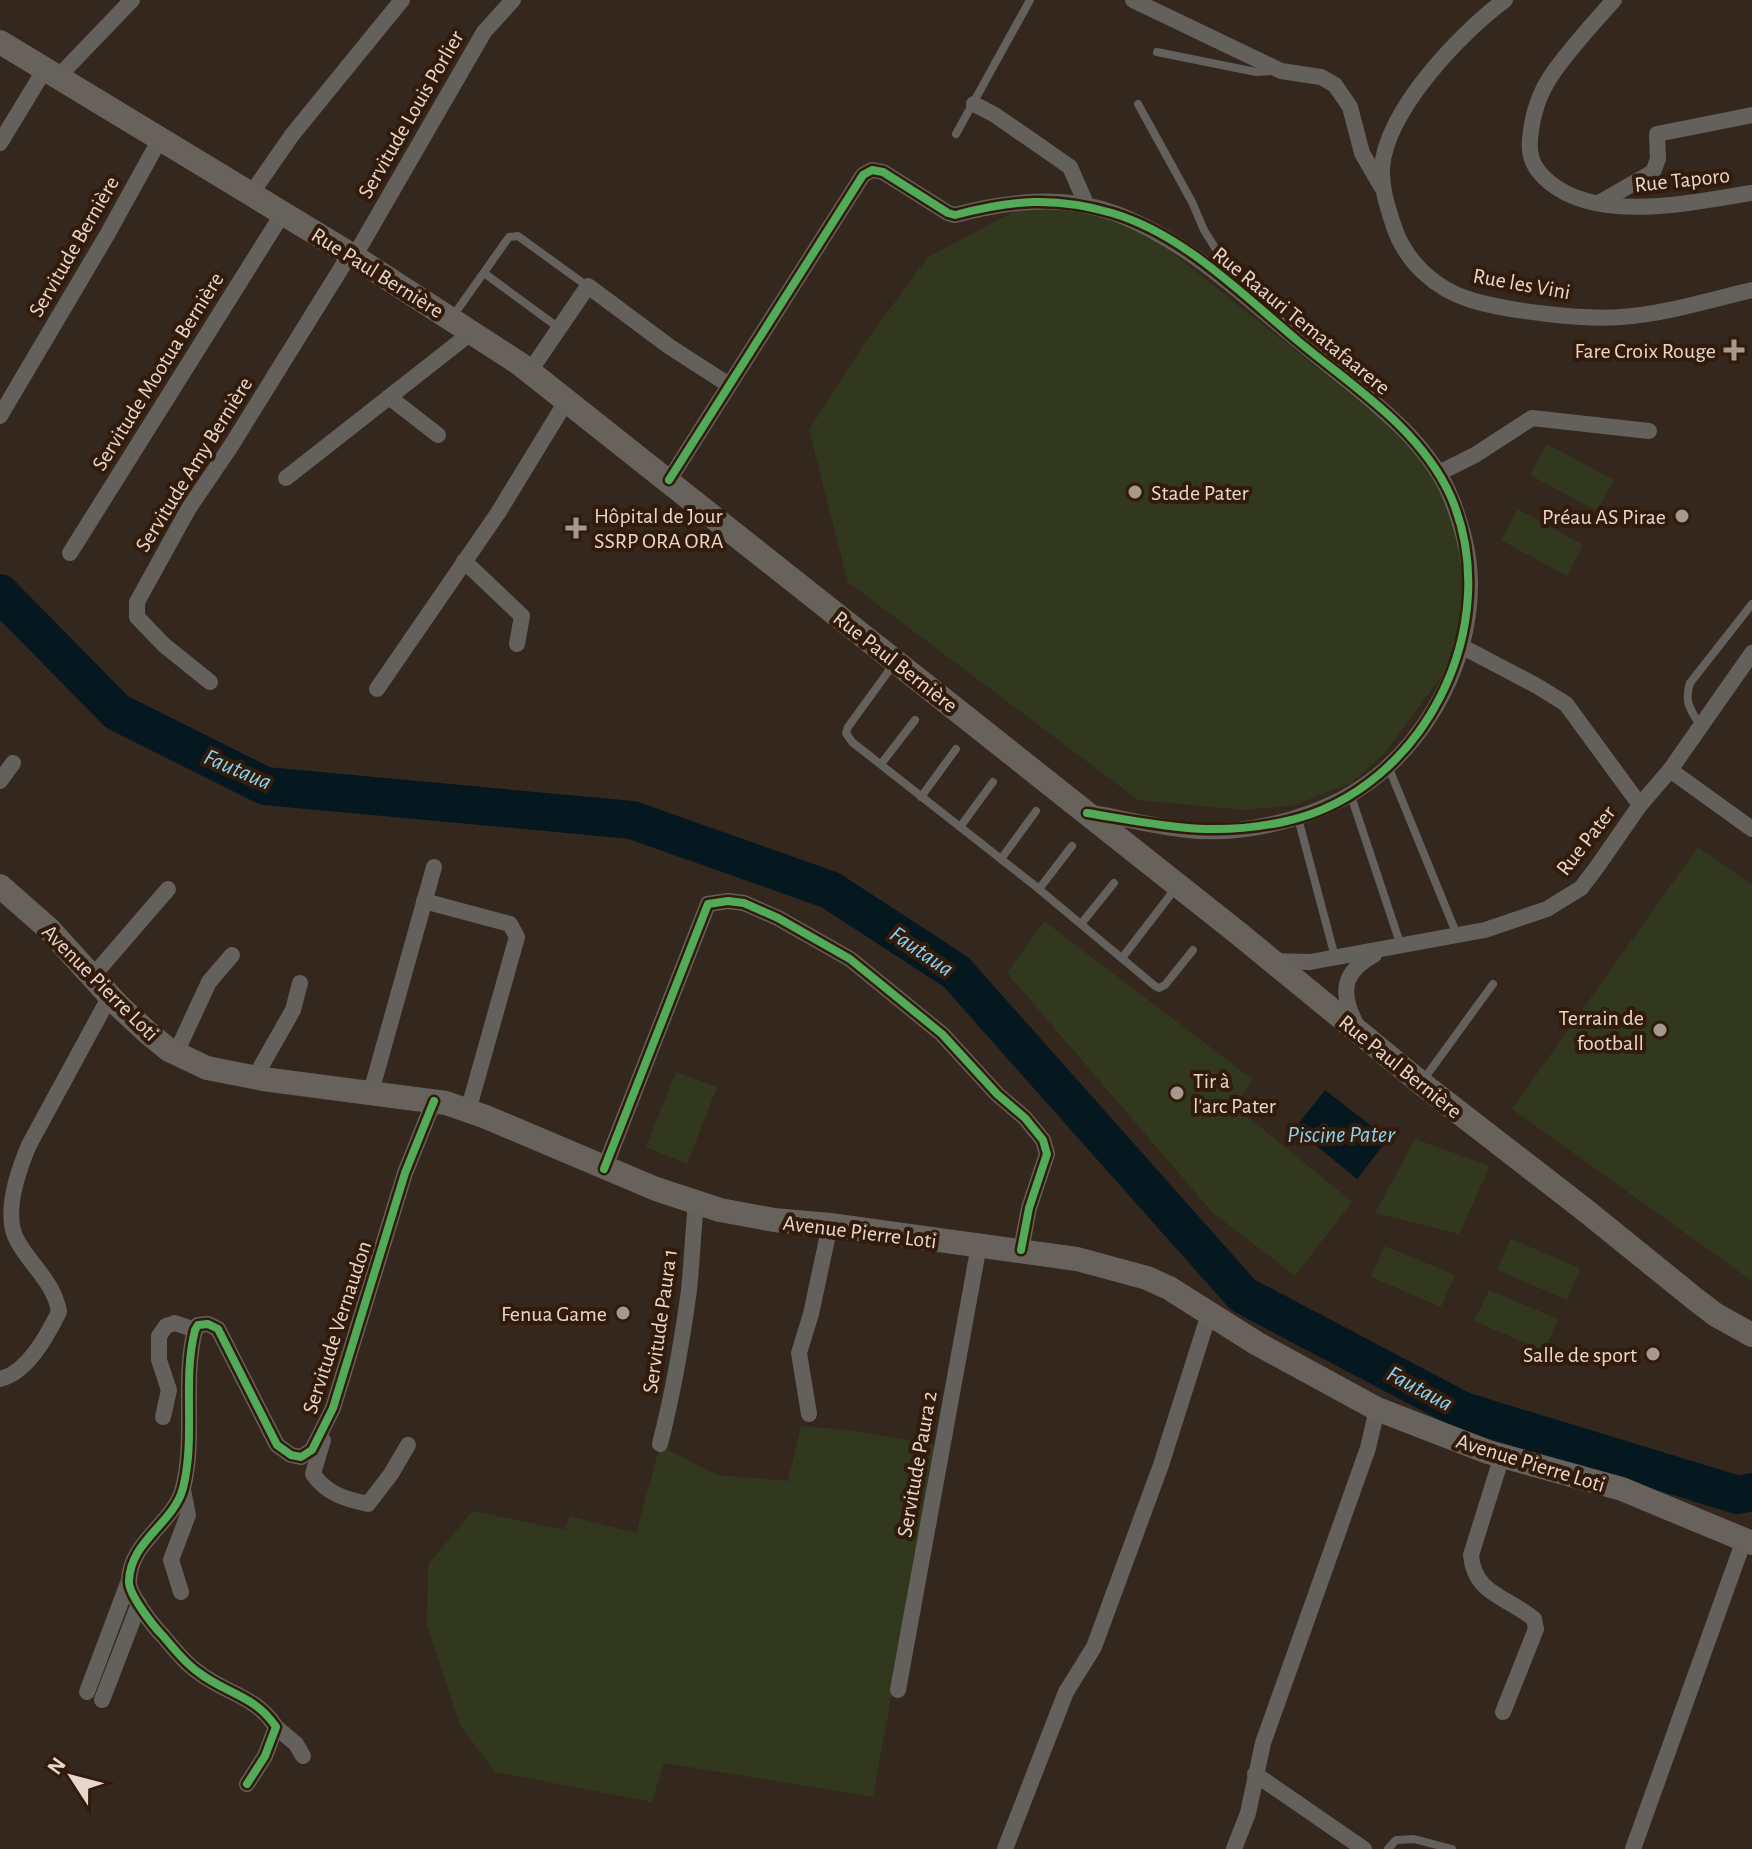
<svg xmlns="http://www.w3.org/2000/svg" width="1752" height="1849" viewBox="0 0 1752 1849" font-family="'Alegreya Sans',sans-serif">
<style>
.green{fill:#31381e}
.water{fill:#05181f}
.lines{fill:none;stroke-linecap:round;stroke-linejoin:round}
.river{stroke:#05181f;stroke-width:38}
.lane{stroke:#64605b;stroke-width:8}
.street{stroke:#64605b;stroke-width:16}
.secondary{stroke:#67625b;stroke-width:24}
.cycleway-casing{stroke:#321b0b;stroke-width:13}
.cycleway{stroke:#51ab58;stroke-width:8}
.poi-dot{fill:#a8998f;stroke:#321b0b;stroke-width:3}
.labels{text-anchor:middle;stroke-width:8;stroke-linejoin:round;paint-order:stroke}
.street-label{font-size:22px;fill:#e7d6cc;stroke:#321b0b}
.poi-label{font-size:22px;fill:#e7d6cc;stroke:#321b0b;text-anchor:end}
.water-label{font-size:24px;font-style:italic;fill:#86d4f6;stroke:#321b0b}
</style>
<rect width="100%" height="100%" fill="#34271e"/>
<g class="green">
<path d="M 1032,202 L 1098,211 L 1153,237 L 1415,446 L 1453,510 L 1463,561 L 1466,615 L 1444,673 L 1384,754 L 1351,783 L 1295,805 L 1243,810 L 1138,800 L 848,582 L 809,430 L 864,344 L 928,257 Z"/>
<path d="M 1547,444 L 1614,480 L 1597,511 L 1530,475 Z"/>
<path d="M 1518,509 L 1583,545 L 1567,576 L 1501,540 Z"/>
<path d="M 1698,847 L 1752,885 L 1752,1281 L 1512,1109 Z"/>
<path d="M 1044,921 L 1247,1075 L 1252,1079 L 1236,1107 L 1352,1202 L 1295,1276 L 1212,1212 L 1007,973 Z"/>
<path d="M 676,1072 L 717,1087 L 687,1164 L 646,1147 Z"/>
<path d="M 1415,1139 L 1490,1166 L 1459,1234 L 1375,1213 Z"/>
<path d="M 1511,1239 L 1580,1268 L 1567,1300 L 1497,1270 Z"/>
<path d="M 1385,1246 L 1455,1275 L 1441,1307 L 1371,1277 Z"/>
<path d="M 1489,1290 L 1558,1319 L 1544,1351 L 1474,1321 Z"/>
<path d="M 801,1426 L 848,1430 L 937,1445 L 873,1797 L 664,1763 L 652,1802 L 495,1772 L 460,1725 L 427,1625 L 428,1564 L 473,1511 L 565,1530 L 570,1516 L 636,1533 L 660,1446 L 717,1475 L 788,1481 Z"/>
</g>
<path class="water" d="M 1325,1090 L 1388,1139 L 1357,1179 L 1295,1128 Z"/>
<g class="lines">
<path class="river" d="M 0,593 L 117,712 L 265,786 L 632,820 L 830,890 L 956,972 L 1243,1295 L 1463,1411 L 1738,1495 L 1752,1492"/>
<g class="lane">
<path d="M 1157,52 L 1256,72 L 1272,71"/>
<path d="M 1138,104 L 1192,202 L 1204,230 L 1224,262 L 1231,280"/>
<path d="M 956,134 L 1030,0"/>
<path d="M 484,273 L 559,328"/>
<path d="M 453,316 L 509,237 L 518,236 L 587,286"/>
<path d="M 893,665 L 848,727 L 846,733 L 852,742 L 1034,885 L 1155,986 L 1159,988 L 1165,985 L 1193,950"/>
<path d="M 1700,725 C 1690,709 1684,702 1690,683 L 1752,604"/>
<path d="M 881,764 L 915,720"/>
<path d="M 1388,766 L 1457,935"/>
<path d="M 1350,793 L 1401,946"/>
<path d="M 921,797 L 956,749"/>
<path d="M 1298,818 L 1335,957"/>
<path d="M 960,827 L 993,782"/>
<path d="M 1001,859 L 1036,811"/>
<path d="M 1039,889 L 1072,846"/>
<path d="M 1081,924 L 1114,883"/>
<path d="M 1122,958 L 1175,889"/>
<path d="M 1424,1079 L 1493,984"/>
<path d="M 1388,1849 L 1396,1840 L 1414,1839 L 1452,1849"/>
</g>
<g class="street">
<path d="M 1133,0 L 1281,71 L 1321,77 L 1335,85 L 1350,107 L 1362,153 L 1381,186"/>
<path d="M 1505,0 C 1460,33 1386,111 1382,168 C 1381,189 1388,208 1394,227 C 1406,262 1435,289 1471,300 C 1507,311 1583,320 1621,317 C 1665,314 1709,300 1752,290"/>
<path d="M 1614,0 C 1592,25 1569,49 1551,76 C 1538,95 1532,117 1530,139 C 1528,158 1535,170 1549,182 C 1599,224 1693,202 1752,193"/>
<path d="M 58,77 L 132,0"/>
<path d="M 974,104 L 995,115 L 1070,167 L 1087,206"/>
<path d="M 0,143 L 45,69"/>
<path d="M 251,194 L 292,135 L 402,0"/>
<path d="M 1599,203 L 1653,172 L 1658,159 L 1657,134 L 1752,115"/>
<path d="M 354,257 L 484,32 L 513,0"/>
<path d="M 530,371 L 588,286 L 670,347 L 729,385"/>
<path d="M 389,397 L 438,435"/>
<path d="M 0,416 L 107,235 L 160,139"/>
<path d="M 1439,473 L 1475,455 L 1532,418 L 1649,431"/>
<path d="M 286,478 L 472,332"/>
<path d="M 669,480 L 863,175 L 872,170 L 883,172 L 948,213 L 955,215 C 1009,201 1063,194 1117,214 C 1189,242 1247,299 1306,347 C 1358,391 1426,434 1452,500 C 1462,526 1470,555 1470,583 C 1471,669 1418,759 1342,799 C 1309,816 1274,826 1237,830 C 1189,836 1139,821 1092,813"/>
<path d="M 70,553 L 283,213"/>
<path d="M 464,561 L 522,616 L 517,644"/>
<path d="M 1461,646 L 1537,686 L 1566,704 L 1640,805"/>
<path d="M 210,682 L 164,645 L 137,617 L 137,602 L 189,508 L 231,446 L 350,254"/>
<path d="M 377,689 L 498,513 L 567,400"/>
<path d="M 1670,770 L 1752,829"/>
<path d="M 0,781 L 13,763"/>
<path d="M 424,901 L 510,924 L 517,937 L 468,1111"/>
<path d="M 1272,961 L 1310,962 L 1485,930 L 1547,909 L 1568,896 L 1581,888 L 1597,867 L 1640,805 L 1670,770 L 1752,653"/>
<path d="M 92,977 L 168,889"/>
<path d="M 1356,1024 C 1340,993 1342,972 1374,955"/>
<path d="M 176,1053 L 209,982 L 232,955"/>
<path d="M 255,1077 L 293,1010 L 300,983"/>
<path d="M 371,1092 L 434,867"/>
<path d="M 604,1169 L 708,904 L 728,901 L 744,903 L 778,918 L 850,959 L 942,1034 L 997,1094 L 1025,1118 L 1043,1140 L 1047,1154 L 1029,1208 L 1021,1250"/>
<path d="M 0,1379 C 27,1373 47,1336 59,1312 C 54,1282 32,1267 18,1242 C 2,1216 18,1171 29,1145 L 110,996"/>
<path d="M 809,1414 L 799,1353 L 811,1314 L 830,1225"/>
<path d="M 163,1417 L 169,1390 L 159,1360 L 159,1336 L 166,1326 L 175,1323 L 195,1330"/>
<path d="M 323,1440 L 313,1474 C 327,1494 345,1499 368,1504 L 391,1474 L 408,1445"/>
<path d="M 660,1444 C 673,1393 682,1342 689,1290 C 692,1261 693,1232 696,1203"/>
<path d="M 1502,1456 L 1471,1555 C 1474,1594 1506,1596 1534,1619 L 1536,1629 L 1503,1712"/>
<path d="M 181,1592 L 171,1560 L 188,1515 L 183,1490"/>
<path d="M 898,1690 L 979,1245"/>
<path d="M 87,1692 L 128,1583"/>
<path d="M 102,1700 L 139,1604"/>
<path d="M 276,1727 L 296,1744 L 303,1756"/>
<path d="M 1255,1774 L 1364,1849"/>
<path d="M 247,1784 L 265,1756 L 276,1727 C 255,1695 226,1694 198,1672 C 185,1663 174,1649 164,1637 C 154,1627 128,1594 129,1581 C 130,1541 174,1523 183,1488 C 196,1437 182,1381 195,1330 L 198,1325 L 208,1324 L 218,1329 L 277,1445 L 291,1455 L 301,1457 L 312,1450 L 333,1408 L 405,1173 L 434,1101"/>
<path d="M 1005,1849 L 1066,1692 L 1094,1647 L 1161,1465 L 1209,1314"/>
<path d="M 1234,1849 L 1248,1813 L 1263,1743 L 1368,1448 L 1377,1409"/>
<path d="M 1633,1849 L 1744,1540"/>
</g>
<g class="secondary">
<path d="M 0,42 L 350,254 L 520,364 L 1238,933 L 1421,1083 L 1585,1210 L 1695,1299 L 1716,1315 L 1752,1335"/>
<path d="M 0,886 L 49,929 L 118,1005 L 147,1032 L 169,1050 L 207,1068 L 263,1079 L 446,1103 L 486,1117 L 656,1189 L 720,1210 L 774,1220 L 830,1225 L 1077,1259 L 1147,1278 L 1169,1288 L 1256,1343 L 1377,1409 L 1488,1452 L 1622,1489 L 1752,1543"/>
</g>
<g class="cycleway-casing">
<g id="cycleway">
<path d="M 669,480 L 863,175 L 872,170 L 883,172 L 948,213 L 955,215 C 1011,200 1055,196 1112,213 C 1183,234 1242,294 1298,341 C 1352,386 1421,429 1451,497 C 1506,625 1424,790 1287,821 C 1211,838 1161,825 1087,813"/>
<path d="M 604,1169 L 708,904 L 728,901 L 744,903 L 778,918 L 850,959 L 942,1034 L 997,1094 L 1025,1118 L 1043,1140 L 1047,1154 L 1029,1208 L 1021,1250"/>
<path d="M 247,1784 L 265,1756 L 276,1727 C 255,1695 226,1694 198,1672 C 185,1663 174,1649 164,1637 C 154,1627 128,1594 129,1581 C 130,1541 174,1523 183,1488 C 196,1437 182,1381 195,1330 L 198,1325 L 208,1324 L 218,1329 L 277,1445 L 291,1455 L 301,1457 L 312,1450 L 333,1408 L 405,1173 L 434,1101"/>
</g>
</g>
<use href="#cycleway" class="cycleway"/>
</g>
<g class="poi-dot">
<path d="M1730 338h8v8h8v8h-8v8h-8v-8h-8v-8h8z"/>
<circle cx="1135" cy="492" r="8"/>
<circle cx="1682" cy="516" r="8"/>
<path d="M572 516h8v8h8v8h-8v8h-8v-8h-8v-8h8z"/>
<circle cx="1660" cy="1030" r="8"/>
<circle cx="1177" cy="1093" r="8"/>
<circle cx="623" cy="1313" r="8"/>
<circle cx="1653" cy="1354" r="8"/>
</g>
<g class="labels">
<g class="street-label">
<text transform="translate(410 114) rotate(-60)" y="8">Servitude Louis Porlier</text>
<text transform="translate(1682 179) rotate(-6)" y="8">Rue Taporo</text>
<text transform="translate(73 246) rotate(-60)" y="8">Servitude Bernière</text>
<text transform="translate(378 272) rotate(32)" y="8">Rue Paul Bernière</text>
<text transform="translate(1522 283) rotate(10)" y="8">Rue les Vini</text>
<text transform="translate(1302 320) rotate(39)" y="8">Rue Raauri Tematafaarere</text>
<text transform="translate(157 371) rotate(-58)" y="8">Servitude Mootua Bernière</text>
<text transform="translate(193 464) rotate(-58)" y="8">Servitude Amy Bernière</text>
<text transform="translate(896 661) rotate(38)" y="8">Rue Paul Bernière</text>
<text transform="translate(1585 840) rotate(-52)" y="8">Rue Pater</text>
<text transform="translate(101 982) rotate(45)" y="8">Avenue Pierre Loti</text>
<text transform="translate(1401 1066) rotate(39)" y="8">Rue Paul Bernière</text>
<text transform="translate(860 1231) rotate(7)" y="8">Avenue Pierre Loti</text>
<text transform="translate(659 1321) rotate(-82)" y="8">Servitude Paura 1</text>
<text transform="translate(336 1327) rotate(-72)" y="8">Servitude Vernaudon</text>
<text transform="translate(1531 1462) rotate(17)" y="8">Avenue Pierre Loti</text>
<text transform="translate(916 1464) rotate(-80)" y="8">Servitude Paura 2</text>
</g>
<g class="poi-label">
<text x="1716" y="358">Fare Croix Rouge</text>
<text x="1151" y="500" text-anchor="start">Stade Pater</text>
<text x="594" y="523" text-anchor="start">Hôpital de Jour<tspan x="594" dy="25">SSRP ORA ORA</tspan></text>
<text x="1666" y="524">Préau AS Pirae</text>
<text x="1644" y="1025">Terrain de<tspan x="1644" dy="25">football</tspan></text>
<text x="1193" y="1088" text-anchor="start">Tir à<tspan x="1193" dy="25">l'arc Pater</tspan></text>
<text x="607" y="1321">Fenua Game</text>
<text x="1637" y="1362">Salle de sport</text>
</g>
<g class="water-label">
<text transform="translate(238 769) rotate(23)" y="8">Fautaua</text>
<text transform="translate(922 951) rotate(34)" y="8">Fautaua</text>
<text x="1341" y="1142">Piscine Pater</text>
<text transform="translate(1420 1388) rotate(28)" y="8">Fautaua</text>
</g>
</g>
<g transform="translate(72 1777) rotate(306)" stroke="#321b0b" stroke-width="6" paint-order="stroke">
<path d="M0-6L14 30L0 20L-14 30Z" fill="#e7d6cc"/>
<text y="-12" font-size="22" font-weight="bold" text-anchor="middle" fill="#e7d6cc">N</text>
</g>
</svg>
